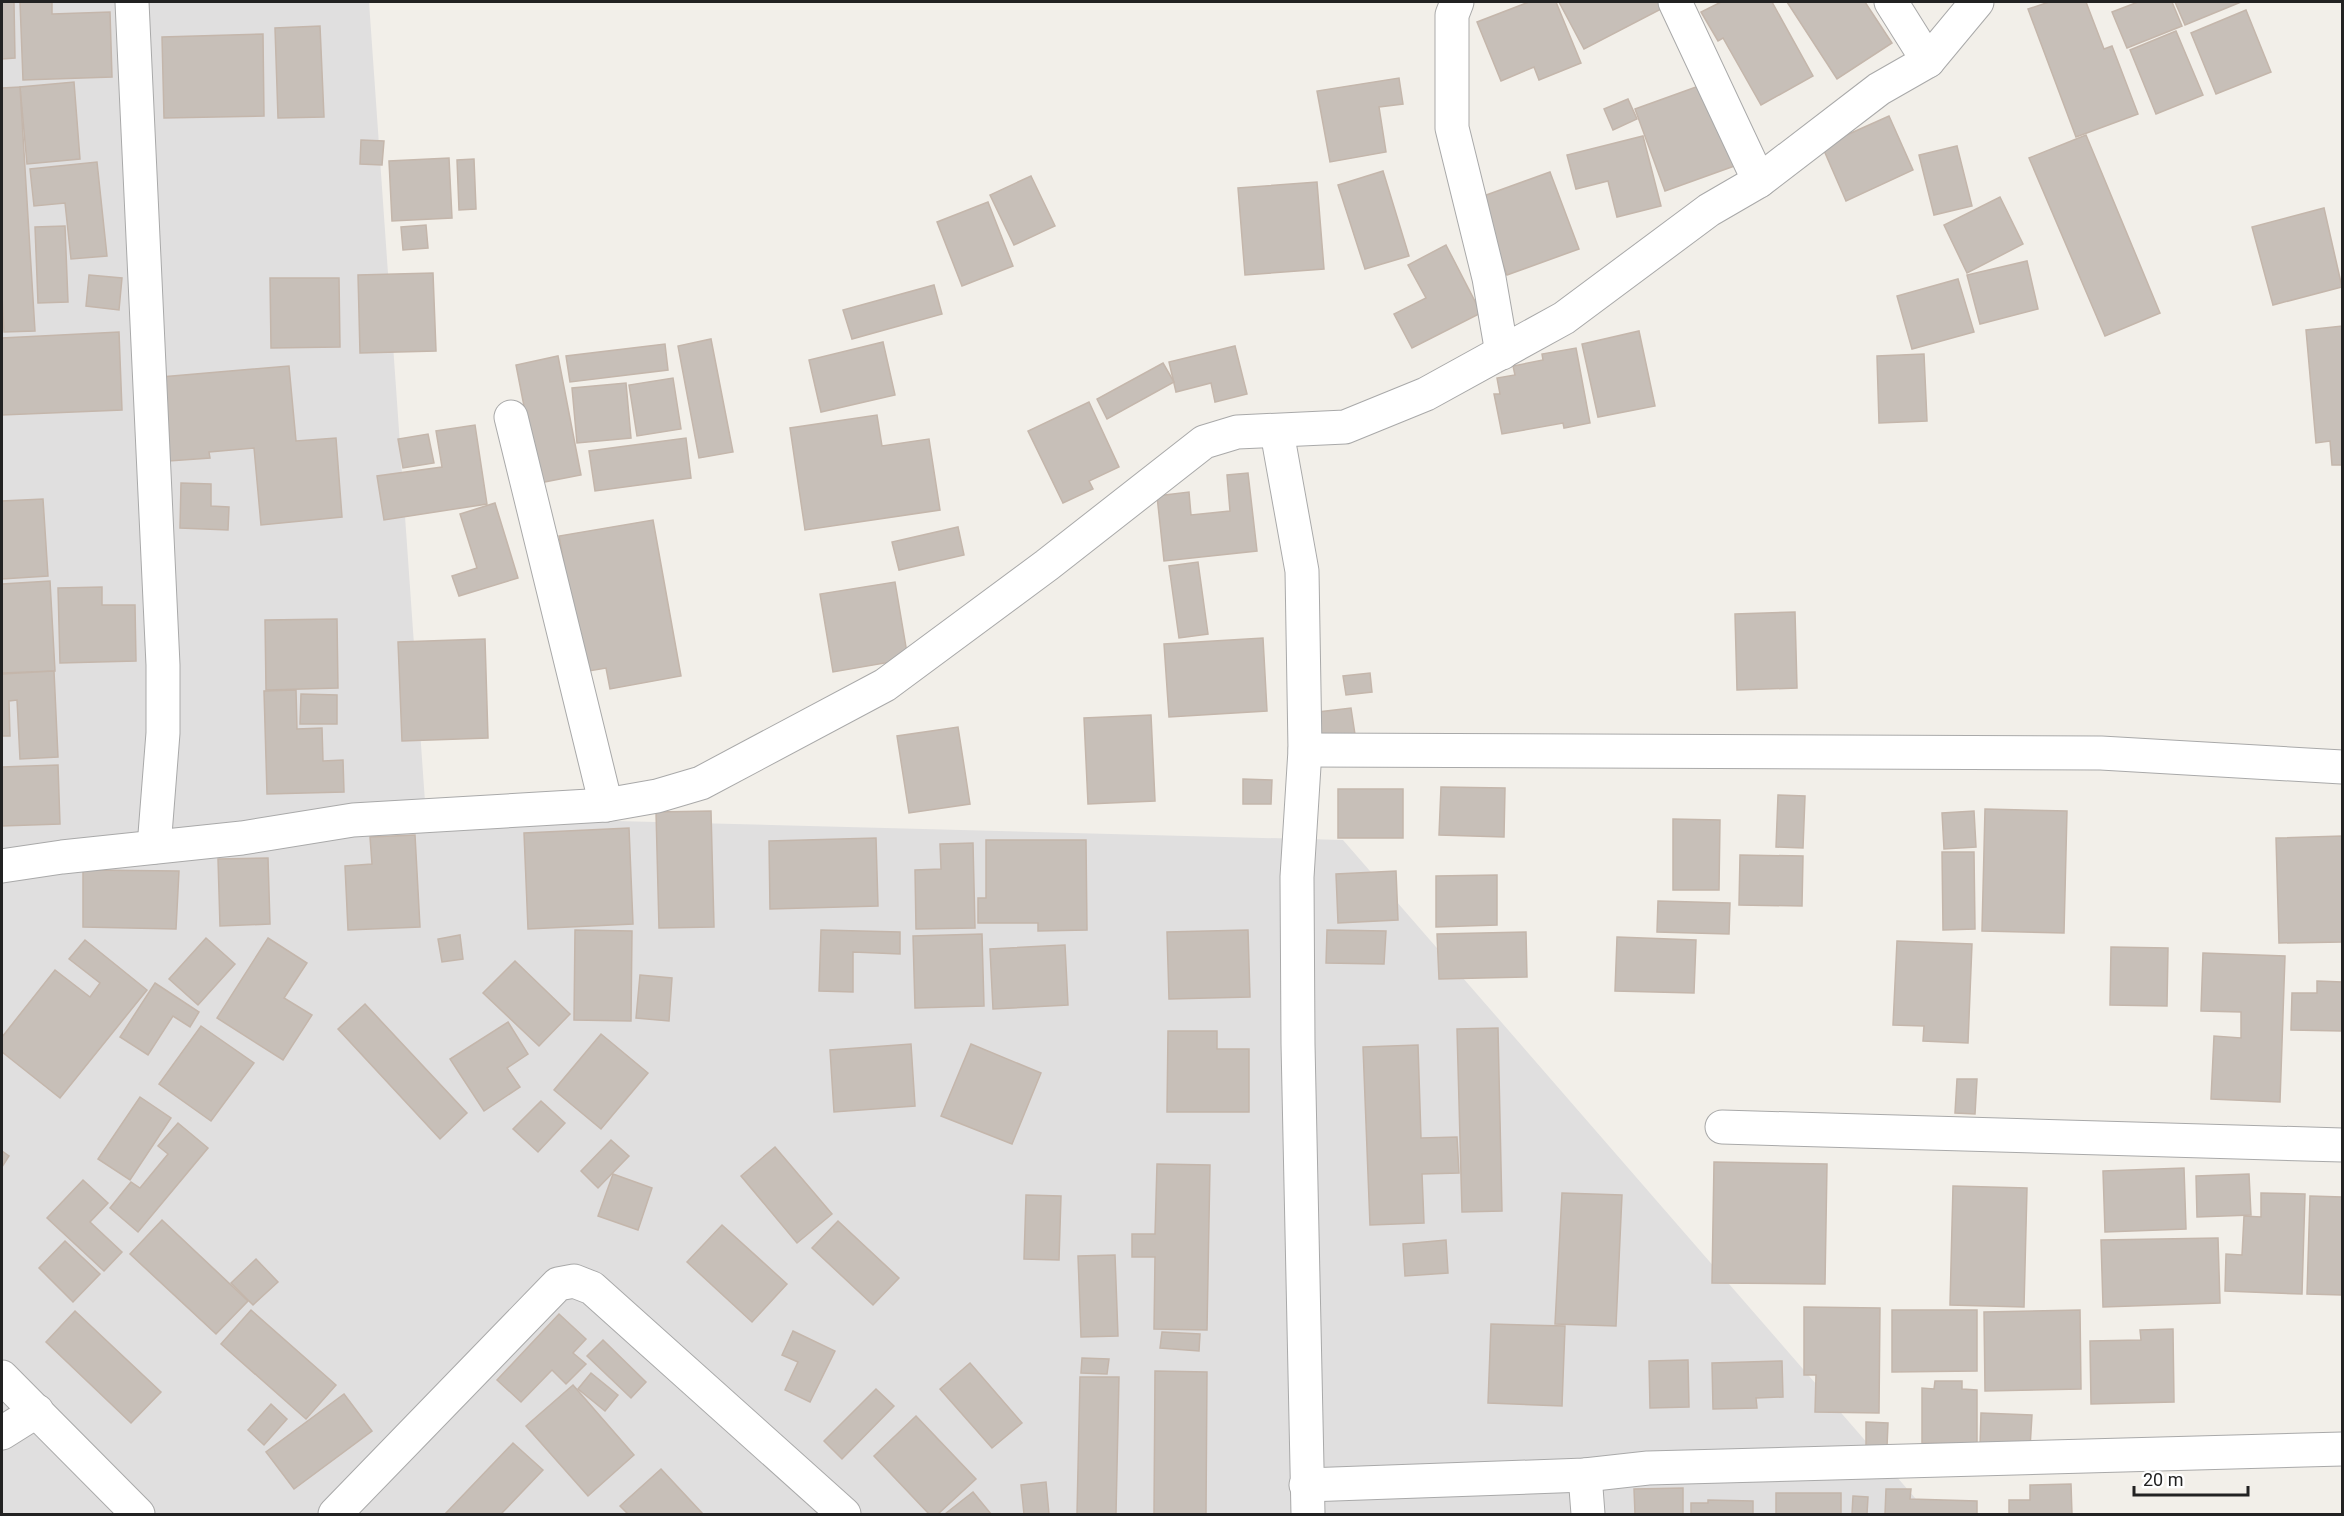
<svg xmlns="http://www.w3.org/2000/svg" width="2344" height="1516" viewBox="0 0 2344 1516" font-family="Roboto,sans-serif">
<style>
.residential{fill:#e0dfdf}
.building{fill:#c7bfb8;stroke:#c4b6ab;stroke-width:1.5}
.lines{fill:none;stroke-linecap:round;stroke-linejoin:round}
.street-casing{stroke:#a9a9a9;stroke-width:35}
.street{stroke:#fff;stroke-width:33}
</style>
<rect width="100%" height="100%" fill="#f2efe9"/>
<path class="residential" d="M 2,2 L 369,2 L 426,816 L 1343,840 L 1929,1514 L 2,1514 Z"/>
<g class="building">
<path d="M 2,2 L 14,2 L 15,58 L 2,59 Z"/>
<path d="M 20,2 L 52,2 L 52,14 L 110,12 L 112,77 L 23,80 Z"/>
<path d="M 1529,2 L 1556,2 L 1581,63 L 1539,80 L 1534,67 L 1501,81 L 1477,22 Z"/>
<path d="M 1559,2 L 1662,2 L 1665,7 L 1584,49 Z"/>
<path d="M 1721,2 L 1772,2 L 1813,76 L 1761,105 L 1723,38 L 1718,41 L 1701,12 Z"/>
<path d="M 1787,2 L 1865,2 L 1892,43 L 1837,79 Z"/>
<path d="M 2049,2 L 2086,2 L 2104,49 L 2112,46 L 2138,114 L 2076,137 L 2028,9 Z"/>
<path d="M 2138,2 L 2172,2 L 2182,26 L 2127,48 L 2112,12 Z"/>
<path d="M 2175,2 L 2241,2 L 2185,25 Z"/>
<path d="M 2246,10 L 2271,72 L 2216,94 L 2191,33 Z"/>
<path d="M 320,26 L 324,117 L 278,118 L 275,28 Z"/>
<path d="M 2176,31 L 2203,95 L 2156,114 L 2130,50 Z"/>
<path d="M 263,34 L 264,116 L 164,118 L 162,37 Z"/>
<path d="M 1399,78 L 1403,104 L 1379,107 L 1386,152 L 1330,162 L 1317,91 Z"/>
<path d="M 74,82 L 80,159 L 27,164 L 20,87 Z"/>
<path d="M 1710,82 L 1740,164 L 1665,191 L 1635,109 Z"/>
<path d="M 20,87 L 35,331 L 4,332 L 2,296 L 2,88 Z"/>
<path d="M 1628,99 L 1637,119 L 1613,130 L 1604,109 Z"/>
<path d="M 1889,116 L 1913,170 L 1846,201 L 1822,146 Z"/>
<path d="M 2086,135 L 2160,313 L 2105,336 L 2029,158 Z"/>
<path d="M 1643,136 L 1661,206 L 1617,217 L 1608,181 L 1576,189 L 1567,155 Z"/>
<path d="M 361,140 L 384,141 L 382,165 L 360,164 Z"/>
<path d="M 1957,146 L 1972,206 L 1934,215 L 1919,155 Z"/>
<path d="M 449,158 L 452,218 L 392,221 L 389,161 Z"/>
<path d="M 474,159 L 476,209 L 459,210 L 457,160 Z"/>
<path d="M 97,162 L 107,256 L 71,259 L 65,203 L 34,206 L 30,169 Z"/>
<path d="M 1383,171 L 1409,256 L 1365,269 L 1338,185 Z"/>
<path d="M 1550,172 L 1579,249 L 1507,275 L 1478,198 Z"/>
<path d="M 1031,176 L 1055,226 L 1014,245 L 990,195 Z"/>
<path d="M 1317,182 L 1324,269 L 1245,275 L 1238,188 Z"/>
<path d="M 2000,197 L 2023,244 L 1967,273 L 1944,225 Z"/>
<path d="M 988,202 L 1013,266 L 962,286 L 937,222 Z"/>
<path d="M 2324,208 L 2342,287 L 2273,305 L 2252,227 Z"/>
<path d="M 426,225 L 428,248 L 403,250 L 401,227 Z"/>
<path d="M 65,226 L 68,302 L 38,303 L 35,227 Z"/>
<path d="M 1446,245 L 1481,313 L 1412,348 L 1394,314 L 1426,298 L 1408,265 Z"/>
<path d="M 2027,261 L 2038,309 L 1980,324 L 1967,275 Z"/>
<path d="M 433,273 L 436,351 L 360,353 L 358,275 Z"/>
<path d="M 89,275 L 122,278 L 119,310 L 86,306 Z"/>
<path d="M 270,278 L 339,278 L 340,347 L 271,348 Z"/>
<path d="M 1958,279 L 1974,332 L 1912,349 L 1897,296 Z"/>
<path d="M 934,285 L 942,314 L 852,339 L 843,310 Z"/>
<path d="M 2342,326 L 2342,465 L 2332,465 L 2330,441 L 2316,443 L 2306,330 Z"/>
<path d="M 1639,331 L 1655,406 L 1598,417 L 1582,344 Z"/>
<path d="M 119,332 L 122,410 L 2,415 L 2,338 Z"/>
<path d="M 711,339 L 733,452 L 699,458 L 678,346 Z"/>
<path d="M 883,342 L 895,395 L 821,412 L 809,360 Z"/>
<path d="M 665,344 L 668,370 L 570,382 L 566,356 Z"/>
<path d="M 1235,346 L 1247,394 L 1215,402 L 1211,383 L 1176,392 L 1169,362 Z"/>
<path d="M 1576,348 L 1590,423 L 1564,428 L 1563,423 L 1502,434 L 1494,394 L 1500,394 L 1497,378 L 1515,375 L 1513,366 L 1543,360 L 1542,354 Z"/>
<path d="M 1924,354 L 1927,421 L 1879,423 L 1877,356 Z"/>
<path d="M 558,356 L 581,475 L 539,483 L 516,365 Z"/>
<path d="M 1163,363 L 1174,382 L 1107,419 L 1097,399 Z"/>
<path d="M 289,366 L 296,441 L 336,438 L 342,517 L 261,525 L 254,448 L 209,452 L 210,458 L 169,461 L 161,377 Z"/>
<path d="M 673,378 L 681,429 L 637,436 L 629,385 Z"/>
<path d="M 626,383 L 631,438 L 577,443 L 572,388 Z"/>
<path d="M 1089,402 L 1119,467 L 1089,481 L 1093,489 L 1063,503 L 1028,431 Z"/>
<path d="M 877,415 L 882,446 L 929,439 L 940,510 L 805,530 L 790,428 Z"/>
<path d="M 475,425 L 487,504 L 384,520 L 377,476 L 442,467 L 436,431 Z"/>
<path d="M 428,434 L 434,463 L 403,468 L 398,439 Z"/>
<path d="M 686,438 L 691,478 L 595,491 L 589,451 Z"/>
<path d="M 1248,473 L 1257,551 L 1164,561 L 1157,496 L 1189,492 L 1191,515 L 1230,511 L 1227,475 Z"/>
<path d="M 181,483 L 211,484 L 211,506 L 229,507 L 228,530 L 180,528 Z"/>
<path d="M 43,499 L 48,576 L 2,579 L 2,501 Z"/>
<path d="M 495,503 L 518,578 L 459,596 L 452,576 L 477,568 L 460,514 Z"/>
<path d="M 653,520 L 681,676 L 610,689 L 606,668 L 583,672 L 559,536 Z"/>
<path d="M 958,527 L 964,555 L 899,570 L 892,542 Z"/>
<path d="M 1198,562 L 1208,634 L 1179,638 L 1169,566 Z"/>
<path d="M 50,581 L 55,671 L 2,673 L 2,584 Z"/>
<path d="M 895,582 L 908,659 L 833,672 L 820,594 Z"/>
<path d="M 102,587 L 102,605 L 135,605 L 136,661 L 60,663 L 58,588 Z"/>
<path d="M 1795,612 L 1797,688 L 1737,690 L 1735,614 Z"/>
<path d="M 337,619 L 338,688 L 266,690 L 265,620 Z"/>
<path d="M 1263,638 L 1267,711 L 1169,717 L 1164,644 Z"/>
<path d="M 485,639 L 488,738 L 402,741 L 398,642 Z"/>
<path d="M 54,671 L 58,757 L 20,759 L 17,700 L 9,701 L 10,736 L 2,736 L 2,674 Z"/>
<path d="M 1370,673 L 1372,692 L 1346,695 L 1343,676 Z"/>
<path d="M 296,690 L 297,729 L 322,728 L 323,761 L 343,760 L 344,792 L 267,794 L 264,691 Z"/>
<path d="M 301,694 L 337,695 L 337,724 L 300,724 Z"/>
<path d="M 1351,708 L 1356,741 L 1322,745 L 1318,712 Z"/>
<path d="M 1151,715 L 1155,801 L 1088,804 L 1084,718 Z"/>
<path d="M 958,727 L 970,804 L 909,813 L 897,736 Z"/>
<path d="M 58,765 L 60,824 L 2,826 L 2,767 Z"/>
<path d="M 1243,779 L 1272,780 L 1271,804 L 1243,804 Z"/>
<path d="M 1441,787 L 1505,788 L 1504,837 L 1439,835 Z"/>
<rect x="1338" y="789" width="65" height="49"/>
<path d="M 1778,795 L 1805,796 L 1803,848 L 1776,847 Z"/>
<path d="M 1985,809 L 2067,811 L 2064,933 L 1982,931 Z"/>
<path d="M 711,811 L 714,927 L 659,928 L 656,812 Z"/>
<path d="M 1974,811 L 1976,847 L 1944,849 L 1942,813 Z"/>
<path d="M 1673,819 L 1720,820 L 1719,890 L 1673,890 Z"/>
<path d="M 629,828 L 633,924 L 528,929 L 524,833 Z"/>
<path d="M 415,835 L 420,927 L 348,930 L 345,866 L 372,864 L 370,837 Z"/>
<path d="M 2342,836 L 2342,942 L 2279,943 L 2276,838 Z"/>
<path d="M 876,838 L 878,906 L 770,909 L 769,841 Z"/>
<path d="M 986,840 L 1086,840 L 1087,930 L 1038,931 L 1038,923 L 978,923 L 978,898 L 986,898 Z"/>
<path d="M 973,843 L 975,928 L 916,929 L 915,870 L 941,869 L 940,844 Z"/>
<path d="M 1942,852 L 1974,852 L 1975,929 L 1943,930 Z"/>
<path d="M 1740,855 L 1803,856 L 1802,906 L 1739,905 Z"/>
<path d="M 268,858 L 270,924 L 220,926 L 218,859 Z"/>
<path d="M 83,870 L 179,871 L 176,929 L 83,927 Z"/>
<path d="M 1396,871 L 1398,920 L 1338,923 L 1336,874 Z"/>
<path d="M 1497,875 L 1497,925 L 1436,927 L 1436,876 Z"/>
<path d="M 1658,901 L 1730,903 L 1729,934 L 1657,932 Z"/>
<path d="M 575,930 L 632,931 L 631,1021 L 574,1020 Z"/>
<path d="M 821,930 L 900,932 L 900,954 L 853,952 L 853,992 L 819,991 Z"/>
<path d="M 1248,930 L 1250,997 L 1169,999 L 1167,932 Z"/>
<path d="M 1327,930 L 1386,931 L 1384,964 L 1326,963 Z"/>
<path d="M 1526,932 L 1527,977 L 1439,979 L 1437,934 Z"/>
<path d="M 982,934 L 984,1006 L 915,1008 L 913,936 Z"/>
<path d="M 460,935 L 463,959 L 442,962 L 438,939 Z"/>
<path d="M 1617,937 L 1696,940 L 1694,993 L 1615,991 Z"/>
<path d="M 206,938 L 235,964 L 198,1005 L 169,979 Z"/>
<path d="M 268,938 L 307,963 L 284,998 L 312,1015 L 283,1060 L 217,1018 Z"/>
<path d="M 85,940 L 147,990 L 60,1098 L 2,1052 L 2,1037 L 55,970 L 90,997 L 100,983 L 69,959 Z"/>
<path d="M 1897,941 L 1972,944 L 1968,1043 L 1923,1041 L 1924,1026 L 1893,1025 Z"/>
<path d="M 1065,945 L 1068,1005 L 993,1009 L 990,949 Z"/>
<path d="M 2111,947 L 2168,948 L 2167,1006 L 2110,1005 Z"/>
<path d="M 2203,953 L 2285,956 L 2280,1102 L 2211,1099 L 2214,1036 L 2241,1038 L 2241,1012 L 2201,1011 Z"/>
<path d="M 515,961 L 570,1014 L 539,1046 L 483,993 Z"/>
<path d="M 640,975 L 672,978 L 669,1021 L 636,1018 Z"/>
<path d="M 2317,981 L 2342,982 L 2342,1031 L 2291,1030 L 2292,993 L 2317,993 Z"/>
<path d="M 155,983 L 199,1012 L 190,1027 L 173,1016 L 148,1055 L 120,1037 Z"/>
<path d="M 365,1004 L 467,1113 L 440,1139 L 338,1029 Z"/>
<path d="M 508,1022 L 528,1054 L 507,1068 L 520,1087 L 484,1111 L 450,1059 Z"/>
<path d="M 201,1026 L 254,1063 L 211,1121 L 159,1084 Z"/>
<path d="M 1498,1028 L 1502,1211 L 1462,1212 L 1457,1029 Z"/>
<path d="M 1168,1031 L 1217,1031 L 1217,1049 L 1249,1049 L 1249,1112 L 1167,1112 Z"/>
<path d="M 601,1034 L 648,1073 L 601,1129 L 554,1090 Z"/>
<path d="M 911,1044 L 915,1106 L 834,1112 L 830,1050 Z"/>
<path d="M 971,1044 L 1041,1073 L 1012,1144 L 941,1116 Z"/>
<path d="M 1418,1045 L 1421,1138 L 1457,1137 L 1459,1173 L 1422,1174 L 1424,1223 L 1370,1225 L 1363,1047 Z"/>
<path d="M 1957,1079 L 1977,1079 L 1975,1114 L 1955,1113 Z"/>
<path d="M 140,1097 L 171,1118 L 130,1180 L 98,1159 Z"/>
<path d="M 541,1101 L 565,1123 L 538,1152 L 513,1129 Z"/>
<path d="M 178,1123 L 208,1148 L 138,1232 L 110,1208 L 131,1182 L 140,1188 L 168,1154 L 158,1146 Z"/>
<path d="M 611,1140 L 629,1156 L 598,1188 L 581,1171 Z"/>
<path d="M 775,1147 L 832,1214 L 797,1243 L 741,1176 Z"/>
<path d="M 2,1151 L 9,1156 L 2,1167 Z"/>
<path d="M 1714,1162 L 1827,1164 L 1825,1284 L 1712,1283 Z"/>
<path d="M 1157,1164 L 1210,1165 L 1207,1330 L 1154,1329 L 1155,1257 L 1132,1257 L 1132,1234 L 1155,1234 Z"/>
<path d="M 2184,1168 L 2186,1229 L 2105,1232 L 2103,1171 Z"/>
<path d="M 613,1174 L 652,1188 L 638,1230 L 598,1216 Z"/>
<path d="M 2249,1174 L 2251,1215 L 2197,1217 L 2196,1176 Z"/>
<path d="M 83,1180 L 108,1203 L 90,1222 L 122,1252 L 104,1271 L 47,1218 Z"/>
<path d="M 1953,1186 L 2027,1188 L 2024,1307 L 1950,1305 Z"/>
<path d="M 1562,1193 L 1622,1195 L 1616,1326 L 1555,1324 Z"/>
<path d="M 2261,1193 L 2305,1194 L 2302,1294 L 2225,1291 L 2226,1254 L 2242,1255 L 2244,1216 L 2261,1217 Z"/>
<path d="M 1026,1195 L 1061,1196 L 1059,1260 L 1024,1259 Z"/>
<path d="M 2310,1196 L 2342,1197 L 2342,1295 L 2307,1294 Z"/>
<path d="M 162,1220 L 248,1301 L 216,1334 L 130,1254 Z"/>
<path d="M 838,1221 L 899,1278 L 873,1305 L 812,1248 Z"/>
<path d="M 722,1225 L 787,1284 L 752,1322 L 687,1262 Z"/>
<path d="M 2218,1238 L 2220,1303 L 2103,1307 L 2101,1240 Z"/>
<path d="M 1446,1240 L 1448,1273 L 1405,1276 L 1403,1244 Z"/>
<path d="M 65,1241 L 100,1274 L 73,1302 L 39,1268 Z"/>
<path d="M 1115,1255 L 1118,1336 L 1081,1337 L 1078,1256 Z"/>
<path d="M 256,1259 L 278,1282 L 253,1305 L 231,1283 Z"/>
<path d="M 1804,1307 L 1880,1308 L 1879,1413 L 1815,1412 L 1816,1375 L 1804,1375 Z"/>
<path d="M 251,1310 L 336,1385 L 306,1419 L 221,1344 Z"/>
<path d="M 1892,1310 L 1977,1310 L 1977,1371 L 1892,1372 Z"/>
<path d="M 2080,1310 L 2081,1389 L 1985,1391 L 1984,1312 Z"/>
<path d="M 75,1311 L 161,1392 L 131,1423 L 46,1342 Z"/>
<path d="M 559,1314 L 586,1339 L 573,1353 L 586,1364 L 566,1384 L 552,1370 L 521,1402 L 497,1380 Z"/>
<path d="M 1491,1324 L 1565,1326 L 1562,1406 L 1488,1403 Z"/>
<path d="M 2173,1329 L 2174,1402 L 2091,1404 L 2090,1341 L 2141,1340 L 2140,1330 Z"/>
<path d="M 793,1331 L 835,1351 L 810,1402 L 785,1390 L 798,1362 L 782,1355 Z"/>
<path d="M 1162,1332 L 1200,1334 L 1199,1351 L 1160,1348 Z"/>
<path d="M 603,1340 L 646,1382 L 631,1398 L 587,1356 Z"/>
<path d="M 1082,1358 L 1109,1359 L 1107,1374 L 1081,1373 Z"/>
<path d="M 1688,1360 L 1689,1407 L 1650,1408 L 1649,1361 Z"/>
<path d="M 1782,1361 L 1783,1397 L 1756,1398 L 1757,1408 L 1713,1409 L 1712,1363 Z"/>
<path d="M 970,1363 L 1022,1423 L 992,1448 L 940,1389 Z"/>
<path d="M 1155,1371 L 1207,1372 L 1206,1514 L 1154,1514 Z"/>
<path d="M 591,1373 L 618,1395 L 605,1411 L 578,1389 Z"/>
<path d="M 1080,1377 L 1119,1377 L 1116,1514 L 1077,1514 Z"/>
<path d="M 1935,1381 L 1962,1381 L 1962,1389 L 1977,1390 L 1977,1444 L 1922,1443 L 1922,1388 L 1934,1389 Z"/>
<path d="M 573,1385 L 634,1455 L 588,1496 L 526,1426 Z"/>
<path d="M 876,1389 L 894,1406 L 842,1459 L 824,1441 Z"/>
<path d="M 344,1394 L 372,1431 L 294,1489 L 266,1452 Z"/>
<path d="M 271,1404 L 287,1419 L 264,1445 L 248,1430 Z"/>
<path d="M 1981,1413 L 2032,1415 L 2030,1448 L 1980,1447 Z"/>
<path d="M 916,1416 L 976,1479 L 938,1514 L 929,1514 L 874,1456 Z"/>
<path d="M 1866,1422 L 1888,1423 L 1887,1447 L 1866,1446 Z"/>
<path d="M 513,1443 L 543,1470 L 501,1514 L 445,1514 Z"/>
<path d="M 661,1469 L 703,1514 L 628,1514 L 620,1506 Z"/>
<path d="M 1046,1482 L 1049,1514 L 1024,1514 L 1021,1485 Z"/>
<path d="M 2071,1484 L 2072,1514 L 2009,1514 L 2009,1500 L 2030,1500 L 2030,1485 Z"/>
<path d="M 1683,1488 L 1683,1514 L 1635,1514 L 1634,1489 Z"/>
<path d="M 1886,1489 L 1911,1489 L 1910,1499 L 1977,1501 L 1977,1514 L 1885,1514 Z"/>
<path d="M 973,1492 L 991,1514 L 945,1514 Z"/>
<rect x="1776" y="1493" width="65" height="21"/>
<path d="M 1853,1496 L 1868,1497 L 1867,1514 L 1852,1514 Z"/>
<path d="M 1708,1500 L 1753,1501 L 1753,1514 L 1691,1514 L 1691,1503 L 1708,1503 Z"/>
</g>
<g class="lines">
<g class="street-casing">
<g id="street">
<path d="M 132,2 L 163,665 L 163,733 L 154,847"/>
<path d="M 1457,2 L 1452,15 L 1452,128 L 1489,278 L 1502,353"/>
<path d="M 1675,2 L 1759,181"/>
<path d="M 1891,2 L 1928,61"/>
<path d="M 511,417 L 606,805"/>
<path d="M 1277,432 L 1302,571 L 1305,750 L 1297,877 L 1298,1044 L 1308,1514"/>
<path d="M 1305,750 L 2101,753 L 2342,767"/>
<path d="M 2,866 L 62,857 L 242,838 L 353,820 L 606,805 L 657,796 L 701,783 L 885,685 L 1047,565 L 1204,442 L 1237,432 L 1345,427 L 1426,394 L 1564,318 L 1709,210 L 1759,181 L 1879,89 L 1928,61 L 1977,2"/>
<path d="M 1722,1127 L 2342,1145"/>
<path d="M 2,1377 L 138,1514"/>
<path d="M 2,1433 L 37,1411"/>
<path d="M 1585,1475 L 1588,1514"/>
<path d="M 1306,1485 L 1585,1475 L 1648,1468 L 2342,1449"/>
<path d="M 335,1514 L 558,1284 L 574,1281 L 592,1288 L 844,1514"/>
</g>
</g>
<use href="#street" class="street"/>
</g>
<rect width="2344" height="1516" fill="none" stroke="#222222" stroke-width="6"/>
<path d="M2134 1486v9h114v-9" fill="none" stroke="#222222" stroke-width="3"/>
<text x="2143" y="1486" font-size="18" fill="#222222" stroke="#ffffff" stroke-width="4.5" paint-order="stroke">20 m</text>
</svg>
